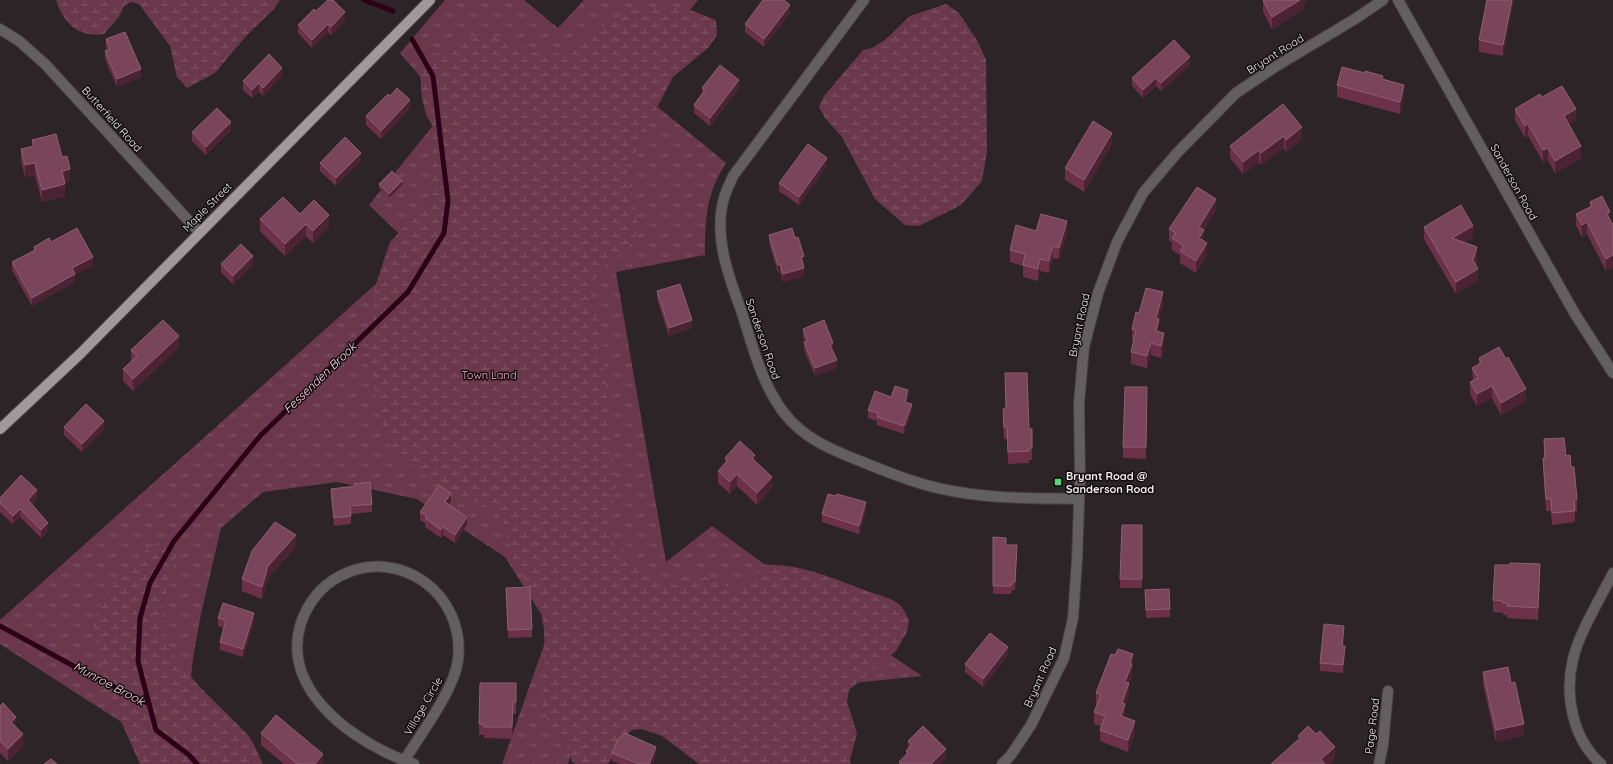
<svg xmlns="http://www.w3.org/2000/svg" width="1613" height="764" viewBox="0 0 1613 764" font-family="Quicksand,sans-serif">
<style>
.grass{fill:url(#grass-tufts)}
.wetland{fill:url(#wetland-marsh)}
.lines{fill:none;stroke-linecap:round;stroke-linejoin:round}
.stream{stroke:#2d0115;stroke-width:5}
.minor-casing{stroke:#484042;stroke-width:12}
.major-casing{stroke:#484042;stroke-width:12}
.minor{stroke:#635f60;stroke-width:10}
.major{stroke:#a0989a;stroke-width:10}
.wall{fill:#6c3149}
.shaded-wall{fill:#4c2334}
.building{fill:#7a455b;stroke:#8d5f72}
.poi-dot{fill:#57d570;stroke:#120e0f;stroke-width:1.5}
.labels{text-anchor:middle;stroke-width:3;stroke-linejoin:round;paint-order:stroke}
.street-label{font-size:11px;fill:#f1ebed;stroke:#120e0f}
.park-label{font-size:11px;fill:#f7a6c2;stroke:#120e0f}
.poi-label{font-size:11px;font-weight:bold;fill:#f1ebed;stroke:#120e0f;text-anchor:start}
.water-label{font-size:12px;font-style:italic;fill:#fed4e1;stroke:#120e0f}
</style>
<defs>
<pattern id="grass-tufts" width="24" height="20" patternUnits="userSpaceOnUse"><rect width="24" height="20" fill="#6a384a"/><path d="M3 7l-1-3M5 7V3M7 7l1-3M15 17l-1-3M17 17v-4M19 17l1-3" fill="none" stroke="#805564"/></pattern>
<pattern id="wetland-marsh" width="20" height="14" patternUnits="userSpaceOnUse"><rect width="20" height="14" fill="#6a384a"/><path d="M1 5h8M5 5V1M11 12h8M15 12V8" fill="none" stroke="#805564"/></pattern>
</defs>
<rect width="100%" height="100%" fill="#2c2426"/>
<path class="grass" d="M 445,0 L 524,0 L 558,28 L 584,0 L 698,0 L 631,85 L 726,163 C 706,194 705,219 705,255 L 616,272 L 666,562 L 712,526 L 854,630 L 922,676 L 795,689 L 603,644 L 568,764 L 502,764 L 550,628 L 505,557 L 417,499 L 337,482 L 263,492 L 221,528 L 201,614 L 193,658 L 182,761 L 0,644 L 0,620 L 415,249 L 369,205 L 447,108 L 400,53 Z"/>
<g class="wetland">
<path d="M 56,0 L 280,0 L 274,9 L 247,35 L 215,73 L 187,88 L 177,77 L 170,46 L 139,4 L 131,2 L 124,6 L 119,17 L 104,34 C 79,38 63,23 56,0 Z"/>
<path d="M 946,4 L 959,13 L 978,42 L 986,60 L 987,151 L 982,181 L 961,205 L 919,226 L 905,225 L 875,199 L 842,137 L 825,118 L 819,107 L 824,96 L 863,50 L 872,48 L 885,40 L 910,16 Z"/>
<path d="M 648,7 L 685,8 L 716,20 L 717,35 L 709,47 L 673,77 L 651,119 L 642,146 L 630,157 L 626,163 L 638,224 L 635,238 L 628,249 L 607,263 L 595,278 L 590,301 L 600,327 L 614,469 L 617,477 L 609,529 L 610,541 L 667,584 L 676,585 L 687,573 L 698,573 L 730,588 L 739,588 L 747,583 L 762,565 C 798,562 837,580 870,592 C 879,595 894,599 901,606 C 904,610 906,615 909,619 L 907,632 L 896,651 L 849,690 L 847,702 L 857,733 L 850,760 L 851,764 L 699,764 L 662,736 L 642,729 L 632,730 L 626,735 L 608,764 L 576,764 L 572,762 L 566,745 L 550,725 L 542,709 L 545,663 L 544,629 L 540,607 L 534,588 L 524,579 L 513,558 L 503,521 L 493,510 L 439,485 L 398,456 L 391,445 L 381,421 L 375,394 L 374,379 L 368,365 L 356,359 L 368,352 L 373,343 L 375,287 L 390,242 L 432,198 L 433,127 L 426,114 L 422,99 L 420,72 L 416,58 L 420,49 L 436,54 L 448,52 L 466,38 L 482,34 L 500,37 L 534,52 L 553,54 L 565,51 L 628,10 Z"/>
<path d="M 167,538 L 174,541 L 178,547 C 172,575 158,605 164,634 C 169,663 226,711 247,734 C 254,742 258,755 263,764 L 140,764 L 113,703 L 102,695 L 98,687 C 99,683 101,679 102,676 C 104,667 94,641 94,628 C 95,598 140,547 167,538 Z"/>
</g>
<g class="lines">
<g class="stream">
<path d="M 364,0 L 393,11"/>
<path d="M 0,626 L 79,669 L 149,704 L 156,730 L 189,755 L 197,764"/>
<path d="M 149,704 L 138,661 L 140,618 L 150,583 L 174,541 L 260,436 L 408,292 L 444,233 L 448,201 L 433,76 L 412,39"/>
</g>
<g class="minor-casing">
<g id="minor">
<path d="M 864,0 L 733,176 C 730,183 726,191 724,198 C 713,237 729,277 742,313 C 753,348 762,384 784,413 C 803,438 832,450 860,461 C 892,474 924,487 958,492 C 998,499 1039,498 1079,499"/>
<path d="M 1398,0 L 1575,314 L 1613,373"/>
<path d="M 0,29 L 19,41 L 45,64 L 199,232"/>
<path d="M 404,761 C 421,733 454,691 458,660 C 466,595 400,545 340,576 C 321,586 308,603 301,623 C 279,692 358,745 414,764"/>
<path d="M 1002,764 L 1011,755 L 1031,725 L 1064,658 L 1073,618 L 1077,560 L 1080,476 L 1079,403 L 1084,347 L 1098,293 L 1117,242 L 1143,193 L 1177,153 L 1236,93 L 1278,65 L 1355,19 L 1383,0"/>
<path d="M 1379,764 L 1383,745 L 1388,691"/>
<path d="M 1601,764 C 1573,739 1564,696 1573,659 C 1579,633 1600,599 1613,573"/>
</g>
</g>
<g class="major-casing">
<path id="major" d="M 0,429 L 80,354 L 430,0"/>
</g>
<use href="#minor" class="minor"/>
<use href="#major" class="major"/>
</g>
<g class="wall">
<path d="M 1263,0 L 1306,0 L 1303,10 L 1272,29 L 1263,12 Z"/>
<path d="M 1514,0 L 1503,56 L 1479,52 L 1479,40 Z"/>
<path d="M 316,11 L 345,21 L 331,35 L 328,32 L 312,48 L 298,33 L 298,25 Z"/>
<path d="M 790,13 L 764,47 L 745,32 L 745,24 Z"/>
<path d="M 106,39 L 141,77 L 117,87 L 105,59 L 105,51 L 107,50 L 106,47 Z"/>
<path d="M 1190,65 L 1161,91 L 1156,86 L 1143,98 L 1132,86 L 1132,78 Z"/>
<path d="M 282,76 L 263,96 L 259,91 L 252,98 L 243,90 L 243,81 Z"/>
<path d="M 1383,79 L 1404,97 L 1400,114 L 1337,97 L 1337,85 Z"/>
<path d="M 702,88 L 739,88 L 710,126 L 694,113 L 694,105 L 702,93 Z"/>
<path d="M 390,96 L 410,108 L 381,139 L 366,125 L 366,116 Z"/>
<path d="M 1542,97 L 1576,121 L 1569,125 L 1581,158 L 1555,173 L 1548,160 L 1543,162 L 1528,136 L 1525,138 L 1515,120 L 1515,109 Z"/>
<path d="M 1283,104 L 1302,139 L 1286,152 L 1284,148 L 1261,165 L 1259,162 L 1243,174 L 1230,158 L 1230,146 Z"/>
<path d="M 231,130 L 206,155 L 192,141 L 192,132 Z"/>
<path d="M 32,140 L 62,157 L 70,181 L 64,182 L 65,196 L 42,202 L 35,175 L 25,177 L 21,161 L 21,149 L 32,146 Z"/>
<path d="M 1112,144 L 1084,192 L 1065,180 L 1065,168 Z"/>
<path d="M 361,161 L 336,186 L 320,171 L 320,163 Z"/>
<path d="M 827,166 L 799,205 L 779,191 L 779,183 Z"/>
<path d="M 379,184 L 402,185 L 389,198 L 379,188 Z"/>
<path d="M 1590,202 L 1610,220 L 1613,225 L 1613,267 L 1606,271 L 1587,234 L 1582,237 L 1576,226 L 1576,214 L 1590,207 Z"/>
<path d="M 1216,211 L 1204,230 L 1204,242 L 1207,255 L 1196,273 L 1180,263 L 1180,255 L 1172,250 L 1172,243 L 1169,240 L 1169,229 Z"/>
<path d="M 300,214 L 329,227 L 313,243 L 306,236 L 285,256 L 260,231 L 260,219 Z"/>
<path d="M 1424,227 L 1473,237 L 1465,242 L 1477,259 L 1476,264 L 1478,280 L 1456,294 L 1424,239 Z"/>
<path d="M 1036,231 L 1067,233 L 1059,259 L 1053,258 L 1049,273 L 1040,271 L 1038,281 L 1023,277 L 1023,266 L 1010,262 L 1010,250 Z"/>
<path d="M 769,235 L 804,264 L 803,265 L 804,276 L 783,282 L 780,272 L 778,273 L 769,243 Z"/>
<path d="M 51,242 L 93,265 L 75,275 L 75,282 L 32,306 L 12,270 L 12,262 L 34,251 L 34,247 Z"/>
<path d="M 221,264 L 253,264 L 233,284 L 221,272 Z"/>
<path d="M 657,291 L 692,328 L 669,336 L 657,299 Z"/>
<path d="M 1163,304 L 1159,319 L 1159,332 L 1164,345 L 1161,358 L 1151,355 L 1147,368 L 1131,364 L 1131,352 L 1134,341 L 1132,341 L 1132,329 L 1139,313 Z"/>
<path d="M 803,329 L 833,351 L 837,368 L 815,376 L 804,350 L 804,342 L 805,342 L 803,337 Z"/>
<path d="M 179,347 L 133,391 L 123,381 L 123,369 L 131,362 L 131,350 Z"/>
<path d="M 1479,358 L 1526,401 L 1501,415 L 1492,398 L 1477,406 L 1470,394 L 1470,382 L 1473,381 L 1472,368 L 1479,364 Z"/>
<path d="M 1005,373 L 1029,429 L 1032,448 L 1032,460 L 1029,460 L 1029,463 L 1008,464 L 1007,439 L 1004,439 L 1003,421 L 1003,409 L 1006,409 Z"/>
<path d="M 891,397 L 908,398 L 907,402 L 912,412 L 904,434 L 877,425 L 877,421 L 868,418 L 868,410 Z"/>
<path d="M 1147,399 L 1146,459 L 1123,458 L 1123,447 Z"/>
<path d="M 64,427 L 104,429 L 82,452 L 64,435 Z"/>
<path d="M 1544,439 L 1566,456 L 1571,467 L 1577,499 L 1577,511 L 1575,511 L 1575,522 L 1552,525 L 1551,511 L 1546,511 L 1543,470 L 1543,458 L 1544,458 Z"/>
<path d="M 725,458 L 755,461 L 772,488 L 757,505 L 737,486 L 730,494 L 718,483 L 718,471 L 725,463 Z"/>
<path d="M 354,484 L 372,504 L 372,512 L 351,514 L 351,524 L 334,526 L 331,497 L 331,489 L 354,487 Z"/>
<path d="M 836,496 L 866,511 L 859,534 L 822,522 L 822,514 Z"/>
<path d="M 0,498 L 37,498 L 32,504 L 48,531 L 41,538 L 20,517 L 13,524 L 0,512 Z"/>
<path d="M 451,501 L 449,504 L 467,525 L 455,543 L 443,535 L 441,538 L 425,527 L 425,523 L 420,520 L 420,512 Z"/>
<path d="M 1142,525 L 1142,588 L 1120,588 L 1120,579 Z"/>
<path d="M 993,537 L 1006,545 L 1017,553 L 1015,590 L 1012,590 L 1011,594 L 993,594 Z"/>
<path d="M 296,547 L 268,578 L 262,599 L 242,591 L 242,579 Z"/>
<path d="M 1540,576 L 1538,620 L 1507,618 L 1507,615 L 1503,615 L 1503,613 L 1493,612 L 1493,600 Z"/>
<path d="M 506,588 L 532,629 L 532,637 L 508,638 Z"/>
<path d="M 1169,589 L 1170,617 L 1146,618 L 1145,590 Z"/>
<path d="M 218,618 L 254,621 L 243,657 L 220,650 L 220,642 L 224,628 L 218,626 Z"/>
<path d="M 1344,634 L 1343,646 L 1345,654 L 1343,673 L 1320,671 L 1320,663 Z"/>
<path d="M 1008,655 L 983,687 L 965,672 L 965,664 Z"/>
<path d="M 1133,666 L 1132,668 L 1132,676 L 1129,684 L 1129,695 L 1125,706 L 1125,717 L 1135,733 L 1128,752 L 1100,741 L 1100,730 L 1101,726 L 1094,724 L 1094,712 L 1097,705 L 1096,705 L 1096,693 Z"/>
<path d="M 1483,672 L 1511,683 L 1524,735 L 1496,742 L 1483,684 Z"/>
<path d="M 480,683 L 516,683 L 516,714 L 513,714 L 512,739 L 484,738 L 484,735 L 479,735 Z"/>
<path d="M 0,706 L 16,727 L 23,746 L 8,761 L 0,753 Z"/>
<path d="M 261,733 L 323,764 L 284,764 L 261,745 Z"/>
<path d="M 908,741 L 946,757 L 939,764 L 899,764 L 899,762 L 906,755 L 906,751 L 908,748 Z"/>
<path d="M 612,753 L 656,755 L 652,764 L 620,764 L 612,761 Z"/>
</g>
<g class="shaded-wall">
<path d="M 1300,0 L 1306,0 L 1303,10 L 1272,29 L 1272,17 Z"/>
<path d="M 1512,0 L 1514,0 L 1503,56 L 1503,45 Z"/>
<path d="M 790,5 L 790,13 L 764,47 L 764,39 Z"/>
<path d="M 345,12 L 345,21 L 331,35 L 331,27 Z"/>
<path d="M 328,24 L 328,32 L 312,48 L 312,40 Z"/>
<path d="M 1190,57 L 1190,65 L 1161,91 L 1161,83 Z"/>
<path d="M 282,68 L 282,76 L 263,96 L 263,88 Z"/>
<path d="M 141,69 L 141,77 L 117,87 L 117,79 Z"/>
<path d="M 1156,78 L 1156,86 L 1143,98 L 1143,90 Z"/>
<path d="M 739,80 L 739,88 L 710,126 L 710,118 Z"/>
<path d="M 259,83 L 259,91 L 252,98 L 252,90 Z"/>
<path d="M 1404,85 L 1404,97 L 1400,114 L 1400,102 Z"/>
<path d="M 410,100 L 410,108 L 381,139 L 381,131 Z"/>
<path d="M 1576,109 L 1576,121 L 1564,128 L 1564,116 Z"/>
<path d="M 231,122 L 231,130 L 206,155 L 206,147 Z"/>
<path d="M 1528,124 L 1528,136 L 1525,138 L 1525,126 Z"/>
<path d="M 1302,127 L 1302,139 L 1286,152 L 1286,140 Z"/>
<path d="M 1112,133 L 1112,144 L 1084,192 L 1084,180 Z"/>
<path d="M 1284,136 L 1284,148 L 1261,165 L 1261,153 Z"/>
<path d="M 1581,146 L 1581,158 L 1555,173 L 1555,161 Z"/>
<path d="M 1548,148 L 1548,160 L 1543,162 L 1543,150 Z"/>
<path d="M 1259,150 L 1259,162 L 1243,174 L 1243,162 Z"/>
<path d="M 361,153 L 361,161 L 336,186 L 336,178 Z"/>
<path d="M 827,158 L 827,166 L 799,205 L 799,197 Z"/>
<path d="M 35,163 L 35,175 L 25,177 L 25,165 Z"/>
<path d="M 70,169 L 70,181 L 62,183 L 62,171 Z"/>
<path d="M 402,181 L 402,185 L 389,198 L 389,194 Z"/>
<path d="M 65,184 L 65,196 L 42,202 L 42,190 Z"/>
<path d="M 1216,199 L 1216,211 L 1199,238 L 1199,227 Z"/>
<path d="M 1610,212 L 1610,224 L 1607,214 Z"/>
<path d="M 329,215 L 329,227 L 313,243 L 313,231 Z"/>
<path d="M 1067,221 L 1067,233 L 1059,259 L 1059,248 Z"/>
<path d="M 1587,222 L 1587,234 L 1582,237 L 1582,225 Z"/>
<path d="M 306,224 L 306,236 L 285,256 L 285,244 Z"/>
<path d="M 1473,226 L 1473,237 L 1452,250 L 1452,238 Z"/>
<path d="M 1204,230 L 1204,242 L 1199,238 Z"/>
<path d="M 1207,243 L 1207,255 L 1196,273 L 1196,261 Z"/>
<path d="M 1053,246 L 1053,258 L 1049,273 L 1049,261 Z"/>
<path d="M 1477,247 L 1477,259 L 1473,271 L 1478,269 L 1478,280 L 1456,294 L 1456,282 L 1473,260 Z"/>
<path d="M 1613,255 L 1613,267 L 1606,271 L 1606,259 Z"/>
<path d="M 253,256 L 253,264 L 233,284 L 233,276 Z"/>
<path d="M 804,256 L 804,264 L 801,265 L 801,257 Z"/>
<path d="M 93,257 L 93,265 L 75,275 L 75,282 L 32,306 L 32,298 L 72,268 Z"/>
<path d="M 1040,259 L 1040,271 L 1038,281 L 1038,269 Z"/>
<path d="M 780,264 L 780,272 L 778,273 L 778,265 Z"/>
<path d="M 804,268 L 804,276 L 783,282 L 783,274 Z"/>
<path d="M 1163,292 L 1163,304 L 1156,330 L 1156,318 Z"/>
<path d="M 1159,319 L 1159,331 L 1156,343 L 1156,331 Z"/>
<path d="M 692,320 L 692,328 L 669,336 L 669,328 Z"/>
<path d="M 1164,333 L 1164,345 L 1161,358 L 1161,346 Z"/>
<path d="M 179,336 L 179,347 L 133,391 L 133,379 Z"/>
<path d="M 833,343 L 833,351 L 830,353 L 830,345 Z"/>
<path d="M 1151,343 L 1151,355 L 1147,368 L 1147,356 Z"/>
<path d="M 837,360 L 837,368 L 815,376 L 815,368 Z"/>
<path d="M 1492,386 L 1492,398 L 1477,406 L 1477,394 Z"/>
<path d="M 1526,389 L 1526,401 L 1501,415 L 1501,403 Z"/>
<path d="M 908,390 L 908,398 L 905,410 L 905,402 Z"/>
<path d="M 912,404 L 912,412 L 904,434 L 904,426 Z"/>
<path d="M 104,421 L 104,429 L 82,452 L 82,444 Z"/>
<path d="M 755,455 L 755,467 L 752,458 Z"/>
<path d="M 737,474 L 737,486 L 730,494 L 730,482 Z"/>
<path d="M 772,477 L 772,488 L 757,505 L 757,493 Z"/>
<path d="M 37,490 L 37,498 L 28,508 L 28,500 Z"/>
<path d="M 451,493 L 451,501 L 445,510 L 445,502 Z"/>
<path d="M 866,502 L 866,511 L 859,534 L 859,526 Z"/>
<path d="M 20,509 L 20,517 L 13,524 L 13,516 Z"/>
<path d="M 467,517 L 467,525 L 455,543 L 455,535 Z"/>
<path d="M 48,523 L 48,531 L 41,538 L 41,530 Z"/>
<path d="M 443,527 L 443,535 L 441,538 L 441,530 Z"/>
<path d="M 296,535 L 296,547 L 268,578 L 262,599 L 262,587 L 268,566 Z"/>
<path d="M 1540,564 L 1540,576 L 1538,620 L 1538,608 Z"/>
<path d="M 254,613 L 254,621 L 243,657 L 243,649 Z"/>
<path d="M 1344,626 L 1344,634 L 1342,654 L 1342,646 Z"/>
<path d="M 1345,646 L 1345,654 L 1343,673 L 1343,665 Z"/>
<path d="M 1008,647 L 1008,655 L 983,687 L 983,679 Z"/>
<path d="M 1133,654 L 1132,676 L 1129,684 L 1129,695 L 1125,706 L 1125,716 L 1121,728 L 1121,716 L 1122,703 L 1125,682 L 1130,663 Z"/>
<path d="M 16,717 L 16,729 L 11,722 Z"/>
<path d="M 1135,721 L 1135,733 L 1128,752 L 1128,740 Z"/>
<path d="M 1524,724 L 1524,735 L 1496,742 L 1496,730 Z"/>
<path d="M 23,734 L 23,746 L 8,761 L 8,749 Z"/>
<path d="M 656,747 L 656,755 L 652,764 L 649,764 Z"/>
<path d="M 1335,747 L 1335,759 L 1329,764 L 1321,764 L 1321,759 Z"/>
<path d="M 946,749 L 946,757 L 939,764 L 931,764 Z"/>
<path d="M 323,754 L 323,764 L 315,764 Z"/>
</g>
<g class="building">
<path d="M 328,0 L 333,0 L 345,12 L 331,27 L 328,24 L 312,40 L 298,25 L 314,9 L 316,11 Z"/>
<path d="M 763,0 L 784,0 L 790,5 L 764,39 L 745,24 Z"/>
<path d="M 1263,0 L 1300,0 L 1272,17 Z"/>
<path d="M 1487,0 L 1512,0 L 1503,45 L 1479,40 Z"/>
<path d="M 125,32 L 141,69 L 117,79 L 105,51 L 110,49 L 106,39 Z"/>
<path d="M 1174,40 L 1190,57 L 1161,83 L 1156,78 L 1143,90 L 1132,78 Z"/>
<path d="M 269,54 L 282,68 L 263,88 L 259,83 L 252,90 L 243,81 Z"/>
<path d="M 720,65 L 739,80 L 710,118 L 694,105 L 705,90 L 702,88 Z"/>
<path d="M 1342,67 L 1365,73 L 1365,71 L 1383,76 L 1382,79 L 1404,85 L 1400,102 L 1337,85 Z"/>
<path d="M 1562,86 L 1576,109 L 1564,116 L 1581,146 L 1555,161 L 1548,148 L 1543,150 L 1528,124 L 1525,126 L 1515,109 L 1540,94 L 1542,97 Z"/>
<path d="M 397,88 L 410,100 L 381,131 L 366,116 L 388,94 L 390,96 Z"/>
<path d="M 1283,104 L 1302,127 L 1286,140 L 1284,136 L 1261,153 L 1259,150 L 1243,162 L 1230,146 Z"/>
<path d="M 217,108 L 231,122 L 206,147 L 192,132 Z"/>
<path d="M 1093,121 L 1112,133 L 1084,180 L 1065,168 Z"/>
<path d="M 56,134 L 62,157 L 67,156 L 70,169 L 62,171 L 65,184 L 42,190 L 35,163 L 25,165 L 21,149 L 34,146 L 32,140 Z"/>
<path d="M 345,137 L 361,153 L 336,178 L 320,163 Z"/>
<path d="M 808,144 L 827,158 L 799,197 L 779,183 Z"/>
<path d="M 392,171 L 402,181 L 389,194 L 379,184 Z"/>
<path d="M 1197,187 L 1216,199 L 1199,227 L 1204,230 L 1199,238 L 1207,243 L 1196,261 L 1180,251 L 1184,246 L 1172,238 L 1176,233 L 1169,229 Z"/>
<path d="M 1602,196 L 1610,212 L 1607,214 L 1613,225 L 1613,255 L 1606,259 L 1587,222 L 1582,225 L 1576,214 L 1592,206 L 1590,202 Z"/>
<path d="M 283,197 L 300,214 L 314,200 L 329,215 L 313,231 L 306,224 L 285,244 L 260,219 Z"/>
<path d="M 1461,205 L 1473,226 L 1452,238 L 1477,247 L 1473,260 L 1478,269 L 1456,282 L 1424,227 Z"/>
<path d="M 1041,214 L 1067,221 L 1059,248 L 1053,246 L 1049,261 L 1040,259 L 1038,269 L 1023,265 L 1025,254 L 1010,250 L 1016,225 L 1036,231 Z"/>
<path d="M 77,228 L 93,257 L 72,268 L 75,274 L 32,298 L 12,262 L 35,250 L 34,247 L 49,238 L 51,242 Z"/>
<path d="M 792,228 L 795,238 L 798,237 L 804,256 L 801,257 L 804,268 L 783,274 L 780,264 L 778,265 L 769,235 Z"/>
<path d="M 241,244 L 253,256 L 233,276 L 221,264 Z"/>
<path d="M 680,284 L 692,320 L 669,328 L 657,291 Z"/>
<path d="M 1146,288 L 1163,292 L 1156,318 L 1159,319 L 1156,331 L 1164,333 L 1161,346 L 1151,343 L 1147,356 L 1131,352 L 1136,330 L 1132,329 L 1136,312 L 1139,313 Z"/>
<path d="M 163,320 L 179,336 L 133,379 L 123,369 L 137,356 L 131,350 Z"/>
<path d="M 824,320 L 833,343 L 830,345 L 837,360 L 815,368 L 804,342 L 808,341 L 803,329 Z"/>
<path d="M 1499,347 L 1506,359 L 1508,357 L 1526,389 L 1501,403 L 1492,386 L 1477,394 L 1470,382 L 1478,378 L 1472,368 L 1481,363 L 1479,358 Z"/>
<path d="M 1005,373 L 1027,373 L 1029,429 L 1032,429 L 1032,448 L 1029,448 L 1029,451 L 1008,452 L 1007,427 L 1004,427 L 1003,409 L 1006,409 Z"/>
<path d="M 895,386 L 908,390 L 905,402 L 912,404 L 904,426 L 877,417 L 878,413 L 868,410 L 875,391 L 891,397 Z"/>
<path d="M 1125,387 L 1147,387 L 1146,447 L 1123,447 Z"/>
<path d="M 86,404 L 104,421 L 82,444 L 64,427 Z"/>
<path d="M 1564,438 L 1566,456 L 1570,455 L 1571,467 L 1574,467 L 1577,499 L 1574,499 L 1575,511 L 1552,513 L 1551,499 L 1546,499 L 1543,458 L 1545,458 L 1544,439 Z"/>
<path d="M 740,441 L 755,455 L 752,458 L 772,477 L 757,493 L 737,474 L 730,482 L 718,471 L 728,460 L 725,458 Z"/>
<path d="M 21,475 L 37,490 L 28,500 L 48,523 L 41,530 L 20,509 L 13,516 L 0,503 L 0,498 Z"/>
<path d="M 370,482 L 372,504 L 350,506 L 351,516 L 334,518 L 331,489 L 355,486 L 354,484 Z"/>
<path d="M 439,485 L 451,493 L 445,502 L 467,517 L 455,535 L 443,527 L 441,530 L 425,518 L 427,516 L 420,512 Z"/>
<path d="M 828,494 L 836,496 L 837,494 L 866,502 L 859,526 L 822,514 Z"/>
<path d="M 275,522 L 296,535 L 268,566 L 262,587 L 242,579 L 252,551 Z"/>
<path d="M 1122,525 L 1142,525 L 1142,579 L 1120,579 Z"/>
<path d="M 993,537 L 1006,538 L 1006,545 L 1017,545 L 1015,582 L 1012,582 L 1011,586 L 993,586 Z"/>
<path d="M 1510,563 L 1540,564 L 1538,608 L 1507,606 L 1507,603 L 1503,603 L 1503,601 L 1493,600 L 1495,565 L 1510,565 Z"/>
<path d="M 530,587 L 532,629 L 508,630 L 506,588 Z"/>
<path d="M 1169,589 L 1170,609 L 1146,610 L 1145,590 Z"/>
<path d="M 223,603 L 254,613 L 243,649 L 220,642 L 226,620 L 218,618 Z"/>
<path d="M 1324,624 L 1344,626 L 1342,646 L 1345,646 L 1343,665 L 1320,663 Z"/>
<path d="M 990,633 L 1008,647 L 983,679 L 965,664 Z"/>
<path d="M 1118,649 L 1133,654 L 1130,663 L 1132,664 L 1125,682 L 1129,683 L 1122,703 L 1125,704 L 1121,716 L 1135,721 L 1128,740 L 1100,730 L 1105,716 L 1094,712 L 1101,695 L 1096,693 L 1111,654 L 1115,655 Z"/>
<path d="M 1508,667 L 1511,683 L 1515,682 L 1524,724 L 1496,730 L 1483,672 Z"/>
<path d="M 480,683 L 516,683 L 516,702 L 513,702 L 512,727 L 484,727 L 484,724 L 479,724 Z"/>
<path d="M 3,703 L 16,717 L 11,722 L 23,734 L 8,749 L 0,741 L 0,706 Z"/>
<path d="M 276,715 L 323,754 L 315,764 L 297,764 L 261,733 Z"/>
<path d="M 923,726 L 946,749 L 931,764 L 902,764 L 899,762 L 908,753 L 906,751 L 912,744 L 908,741 Z"/>
<path d="M 1308,726 L 1316,734 L 1320,731 L 1335,747 L 1321,759 L 1325,764 L 1271,764 L 1300,738 L 1298,736 Z"/>
<path d="M 625,733 L 656,747 L 649,764 L 639,764 L 612,753 L 618,739 Z"/>
<path d="M 51,759 L 57,764 L 44,764 Z"/>
</g>
<rect class="poi-dot" x="1054" y="478" width="8" height="8" rx="2"/>
<g class="labels">
<g class="street-label">
<text transform="translate(1275 54) rotate(-32)" y="4">Bryant Road</text>
<text transform="translate(112 119) rotate(48)" y="4">Butterfield Road</text>
<text transform="translate(1514 182) rotate(61)" y="4">Sanderson Road</text>
<text transform="translate(207 207) rotate(-45)" y="4">Maple Street</text>
<text transform="translate(1079 325) rotate(-78)" y="4">Bryant Road</text>
<text transform="translate(763 339) rotate(71)" y="4">Sanderson Road</text>
<text transform="translate(1040 677) rotate(-66)" y="4">Bryant Road</text>
<text transform="translate(423 706) rotate(-60)" y="4">Village Circle</text>
<text transform="translate(1372 726) rotate(-83)" y="4">Page Road</text>
</g>
<g class="park-label">
<text x="489" y="379">Town Land</text>
</g>
<g class="poi-label">
<text x="1066" y="480">Bryant Road @<tspan x="1066" dy="13">Sanderson Road</tspan></text>
</g>
<g class="water-label">
<text transform="translate(320 378) rotate(-44)" y="4">Fessenden Brook</text>
<text transform="translate(109 684) rotate(28)" y="4">Munroe Brook</text>
</g>
</g>
</svg>
